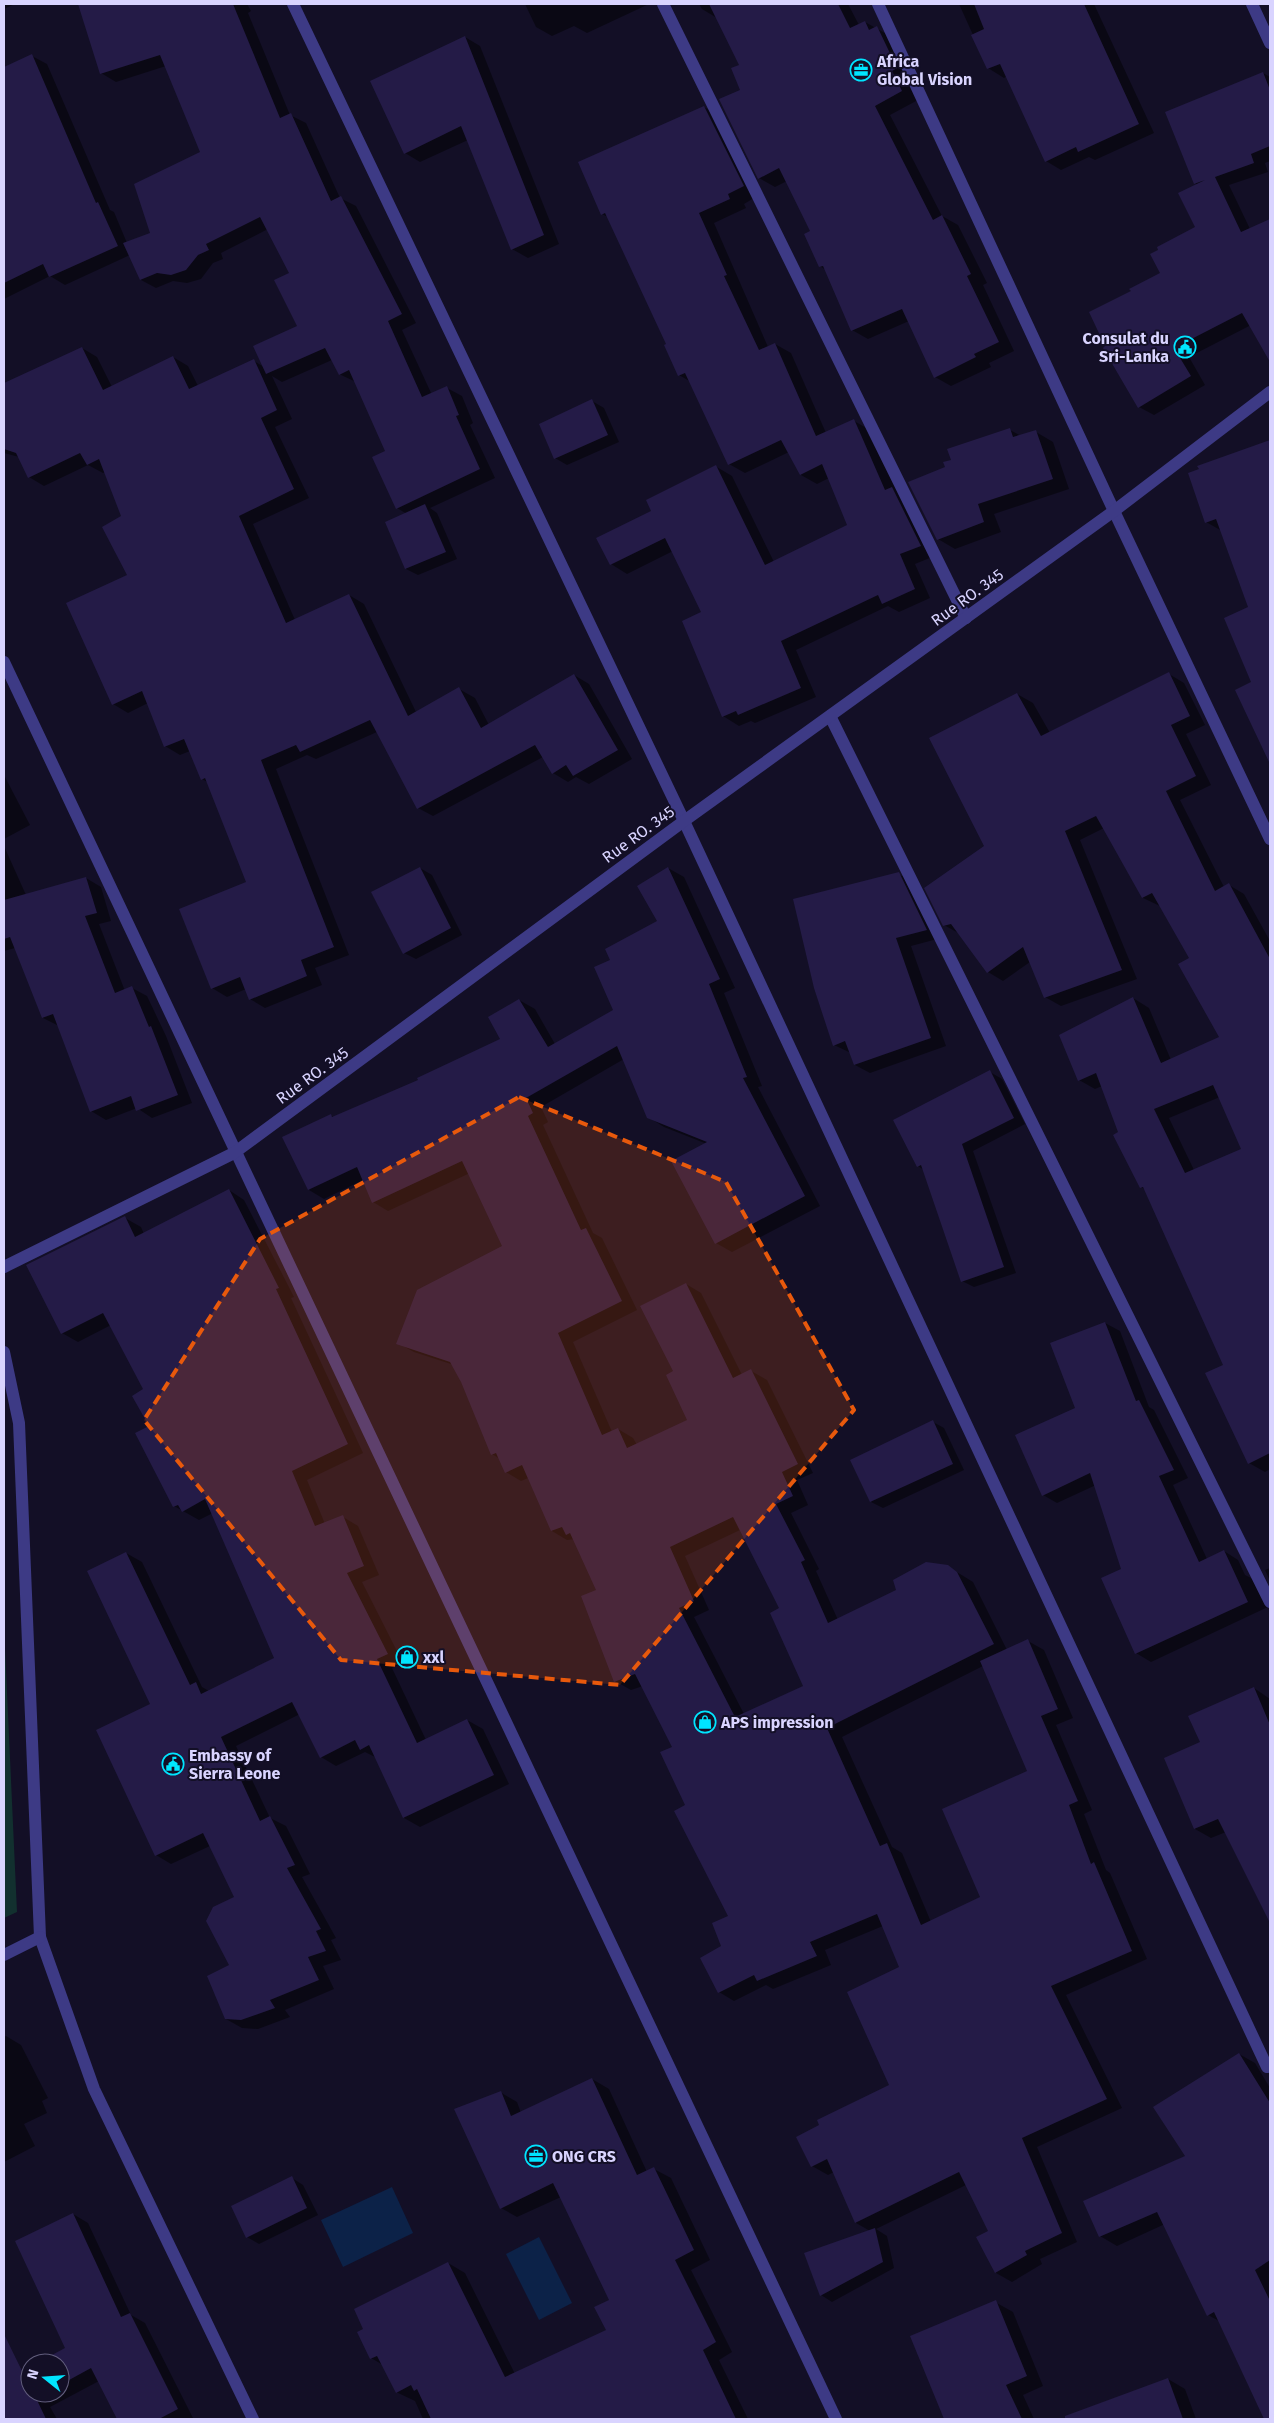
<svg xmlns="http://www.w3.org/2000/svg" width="1274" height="2423" viewBox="0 0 1274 2423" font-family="'Fira Sans',sans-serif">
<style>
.green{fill:#12302f}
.water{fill:#0c2248}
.shadow{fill:#0007;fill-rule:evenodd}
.building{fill:#241b47;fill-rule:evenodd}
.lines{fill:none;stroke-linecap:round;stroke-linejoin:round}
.minor{stroke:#3d3a85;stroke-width:12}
.marked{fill:#e8590c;fill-opacity:0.2;stroke:#e8590c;stroke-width:4;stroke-dasharray:10 6;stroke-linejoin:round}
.labels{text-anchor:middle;stroke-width:4;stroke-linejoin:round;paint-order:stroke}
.poi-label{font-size:16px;font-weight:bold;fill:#d9d4ff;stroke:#130f26;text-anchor:start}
.street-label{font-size:16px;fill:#d9d4ff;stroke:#130f26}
</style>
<rect width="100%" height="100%" fill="#130f26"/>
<path class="green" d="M 4,1626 L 17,1912 L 4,1918 Z"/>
<g class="water">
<path d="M 392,2187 L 413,2233 L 343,2267 L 321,2220 Z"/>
<path d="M 539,2237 L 572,2303 L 539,2320 L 506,2254 Z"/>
</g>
<g class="shadow">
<path d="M 4,4 L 15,4 L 4,9 Z"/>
<path d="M 79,4 L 247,4 L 251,11 L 248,13 L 290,115 L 306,123 L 340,198 L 356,206 L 416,323 L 402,330 L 432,395 L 447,388 L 462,396 L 473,423 L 470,425 L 495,478 L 430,508 L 437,513 L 457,559 L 418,575 L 406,569 L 407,514 L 397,508 L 387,451 L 356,382 L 339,374 L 332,360 L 282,382 L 272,376 L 292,419 L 275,427 L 309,498 L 253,524 L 295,620 L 349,595 L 364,604 L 416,712 L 459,689 L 475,698 L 489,725 L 574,675 L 589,684 L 632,759 L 589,784 L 576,777 L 568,782 L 553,773 L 543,757 L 433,816 L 418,808 L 377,732 L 316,759 L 307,755 L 276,769 L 349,955 L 315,968 L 322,985 L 265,1008 L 250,999 L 246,989 L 227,997 L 212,988 L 247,883 L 209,783 L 202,779 L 190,751 L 180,755 L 165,746 L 148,703 L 128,713 L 113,704 L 129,576 L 123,517 L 105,472 L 103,473 L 88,465 L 44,486 L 29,477 L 19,457 L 4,453 L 4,378 L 6,384 L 82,348 L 97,357 L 112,387 L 173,357 L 188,366 L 198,386 L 254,361 L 264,367 L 299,327 L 290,273 L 268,229 L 221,253 L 223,259 L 213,263 L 201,279 L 187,283 L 173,281 L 156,288 L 141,280 L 130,255 L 65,285 L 50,276 L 4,299 L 4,68 L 32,56 L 47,64 L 110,210 L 114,212 L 127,243 L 151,234 L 202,152 L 166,66 L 116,82 L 101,73 Z"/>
<path d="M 525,4 L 649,4 L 587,33 L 574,26 L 552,36 L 536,27 Z"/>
<path d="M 699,4 L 848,4 L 859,25 L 865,22 L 892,37 L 918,100 L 890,115 L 942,216 L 958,225 L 987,283 L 983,285 L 1014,351 L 989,363 L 991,367 L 951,386 L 935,377 L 909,321 L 868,339 L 852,330 L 826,270 L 820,266 L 812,231 L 787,181 L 775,187 L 759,178 L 742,90 L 741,66 L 717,18 L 702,9 Z"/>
<path d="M 959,4 L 1094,4 L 1154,133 L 1095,160 L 1089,157 L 1061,170 L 1046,161 L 1007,76 L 1004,78 L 988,68 Z"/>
<path d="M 465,37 L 480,46 L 559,244 L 528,258 L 512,249 L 468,140 L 420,162 L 405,153 Z"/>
<path d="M 1263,73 L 1270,77 L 1270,161 L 1265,163 L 1268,172 L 1229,185 L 1250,229 L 1270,220 L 1270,326 L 1263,329 L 1253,324 L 1189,357 L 1205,385 L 1154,415 L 1139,407 L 1132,292 L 1162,274 L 1196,228 L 1198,185 L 1195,183 Z"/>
<path d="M 704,107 L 720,116 L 759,195 L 744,204 L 746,208 L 714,223 L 768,347 L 775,344 L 791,353 L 826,433 L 854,421 L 870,430 L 937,555 L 915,564 L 930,598 L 899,612 L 888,606 L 796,650 L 816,697 L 755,723 L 751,721 L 739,726 L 723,716 L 703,612 L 673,551 L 627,574 L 611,564 L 653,512 L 715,466 L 732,476 L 774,562 L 849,526 L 829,478 L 817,484 L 801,475 L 789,452 L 745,473 L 729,464 L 691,382 L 679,375 L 668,344 L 608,217 L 602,214 Z"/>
<path d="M 592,401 L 604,408 L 619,442 L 567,465 L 555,458 Z"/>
<path d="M 1010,430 L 1021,436 L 1036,432 L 1053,442 L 1069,489 L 994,514 L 1001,532 L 955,549 L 938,539 L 947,468 L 953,460 Z"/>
<path d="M 1270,441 L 1270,761 L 1237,691 L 1253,682 L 1249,608 L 1222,531 L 1206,522 L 1199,467 Z"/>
<path d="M 1169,674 L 1184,683 L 1205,725 L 1186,734 L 1211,785 L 1180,800 L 1224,887 L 1229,885 L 1244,894 L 1270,941 L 1270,1469 L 1265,1472 L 1249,1463 L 1225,1365 L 1146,1190 L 1141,1187 L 1102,1086 L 1095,1089 L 1079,1080 L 1133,998 L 1149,1008 L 1171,1060 L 1221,1038 L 1191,959 L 1160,906 L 1143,898 L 1104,828 L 1080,840 L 1137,979 L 1061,1006 L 1045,997 L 1030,962 L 1003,981 L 988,972 L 960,934 L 944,925 L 985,846 L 1017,694 L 1033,703 L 1050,733 ZM 1220,1097 L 1243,1150 L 1194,1170 L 1169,1118 Z"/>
<path d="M 4,775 L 30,825 L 4,839 Z"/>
<path d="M 4,846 L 26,895 L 86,878 L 101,887 L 111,921 L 99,924 L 125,991 L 132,988 L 147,996 L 166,1036 L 192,1103 L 152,1118 L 137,1108 L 106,1120 L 91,1111 L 59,1026 L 43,1018 L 15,948 L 4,951 Z"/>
<path d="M 420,868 L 432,875 L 462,935 L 416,959 L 404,953 Z"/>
<path d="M 668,868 L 684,877 L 735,988 L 724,993 L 762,1086 L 758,1087 L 820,1206 L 732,1252 L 716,1243 L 673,1162 L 707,1144 L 664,1127 L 648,1117 L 624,1059 L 541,1107 L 548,1122 L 543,1125 L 593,1233 L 602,1238 L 637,1310 L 573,1342 L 612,1432 L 618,1429 L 633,1438 L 637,1445 L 688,1420 L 675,1372 L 686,1284 L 701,1293 L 742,1375 L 751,1371 L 767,1380 L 813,1473 L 797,1480 L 808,1505 L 791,1513 L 819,1569 L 816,1571 L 838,1620 L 947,1566 L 973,1582 L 1007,1650 L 1028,1641 L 1044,1650 L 1073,1718 L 1056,1725 L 1092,1810 L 1084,1814 L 1106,1870 L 1110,1873 L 1147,1959 L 1066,1995 L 1122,2108 L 1037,2147 L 1077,2242 L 1040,2259 L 1042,2264 L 1012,2282 L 996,2273 L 978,2237 L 990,2231 L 966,2185 L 876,2229 L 887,2236 L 894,2268 L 832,2302 L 821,2295 L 870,2231 L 856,2223 L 834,2172 L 828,2175 L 812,2166 L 890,2085 L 901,1968 L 883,1926 L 825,1950 L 831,1965 L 773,1989 L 766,1985 L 734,2001 L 719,1992 L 723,1947 L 730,1917 L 686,1806 L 674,1747 L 643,1686 L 631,1690 L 615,1681 L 598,1591 L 575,1539 L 567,1540 L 552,1531 L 528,1478 L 521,1481 L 506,1472 L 500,1459 L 492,1454 L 454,1365 L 414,1352 L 398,1343 L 504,1246 L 470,1173 L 388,1211 L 373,1202 L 363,1180 L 324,1199 L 309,1190 L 331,1116 L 334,1117 L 419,1081 L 501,1039 L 519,1000 L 535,1009 L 555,1044 L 615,1010 L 612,960 L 659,922 ZM 740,1530 L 781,1609 L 804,1686 L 744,1714 L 694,1617 L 709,1610 L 685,1556 ZM 983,1666 L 1029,1772 L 981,1897 L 931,1922 L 902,1853 L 892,1847 L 842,1737 Z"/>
<path d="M 898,874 L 914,882 L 941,938 L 911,946 L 946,1046 L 870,1073 L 855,1065 L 851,1053 L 834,1045 Z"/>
<path d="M 990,1072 L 1002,1079 L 1025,1124 L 973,1151 L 1016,1273 L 974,1287 L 962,1281 L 924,1170 L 918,1166 Z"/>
<path d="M 229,1190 L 244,1200 L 294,1297 L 291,1298 L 363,1453 L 307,1480 L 325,1524 L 343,1517 L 358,1526 L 379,1575 L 362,1582 L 403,1663 L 392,1668 L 426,1740 L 467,1720 L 483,1729 L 509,1784 L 420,1827 L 404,1818 L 377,1758 L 365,1752 L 336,1766 L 321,1757 L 300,1714 L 236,1746 L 270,1818 L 286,1826 L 310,1874 L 302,1877 L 336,1938 L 331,1940 L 341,1960 L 323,1966 L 334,1989 L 285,2010 L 290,2017 L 258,2029 L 242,2028 L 226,2019 L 236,1898 L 210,1846 L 171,1864 L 156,1855 L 152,1704 L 126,1553 L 142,1562 L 202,1687 L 209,1691 L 275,1658 L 213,1513 L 199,1520 L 174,1506 L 151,1426 L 144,1390 L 111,1325 L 78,1342 L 62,1333 L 125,1218 L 141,1227 L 144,1234 Z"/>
<path d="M 1105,1323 L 1120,1331 L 1149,1407 L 1154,1410 L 1188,1478 L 1173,1485 L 1207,1559 L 1224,1551 L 1238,1560 L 1245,1575 L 1261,1583 L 1270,1606 L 1151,1662 L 1136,1653 L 1123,1570 L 1096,1485 L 1057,1503 L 1043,1495 L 1076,1409 Z"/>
<path d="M 933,1422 L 944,1428 L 964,1470 L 883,1508 L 871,1502 Z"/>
<path d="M 1270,1568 L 1270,1581 L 1265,1570 Z"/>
<path d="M 1254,1688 L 1270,1699 L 1270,1903 L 1259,1897 L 1226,1832 L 1211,1838 L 1195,1829 L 1201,1743 Z"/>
<path d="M 6,2036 L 21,2045 L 48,2098 L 42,2101 L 47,2113 L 24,2124 L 35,2146 L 4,2162 L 4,2037 Z"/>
<path d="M 1239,2054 L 1255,2063 L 1270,2088 L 1270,2398 L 1268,2399 L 1219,2321 L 1208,2315 L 1165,2224 L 1117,2246 L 1100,2236 L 1085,2202 L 1186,2156 Z"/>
<path d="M 592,2079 L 609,2089 L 647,2172 L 654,2169 L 671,2178 L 710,2260 L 691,2270 L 732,2352 L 719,2360 L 748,2419 L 423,2419 L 415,2401 L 396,2392 L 383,2365 L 371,2358 L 448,2263 L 465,2273 L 515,2374 L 607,2330 L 610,2300 L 561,2197 L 517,2217 L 501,2208 L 500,2092 L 517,2102 L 521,2113 Z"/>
<path d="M 292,2178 L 303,2185 L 318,2215 L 259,2244 L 247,2237 Z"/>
<path d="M 73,2214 L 88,2223 L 131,2315 L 145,2323 L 193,2418 L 118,2419 L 99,2381 L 50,2407 L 57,2419 L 4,2419 L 4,2382 L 30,2368 L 30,2393 L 60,2393 L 60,2363 L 39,2363 L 67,2349 Z"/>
<path d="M 995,2302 L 1013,2312 L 1043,2386 L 1023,2395 L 1034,2419 L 945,2419 L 912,2336 Z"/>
<path d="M 1168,2379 L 1185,2389 L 1196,2419 L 1086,2419 L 1083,2410 Z"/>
</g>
<g class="building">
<path d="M 78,4 L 233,4 L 280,118 L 291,113 L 331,201 L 341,196 L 402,314 L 388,321 L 422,397 L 447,386 L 459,415 L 456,416 L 480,469 L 396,509 L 372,457 L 385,451 L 349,370 L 339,375 L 325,348 L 266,374 L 253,346 L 297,326 L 274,280 L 289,273 L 260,217 L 206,244 L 209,250 L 198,255 L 186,270 L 171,275 L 157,273 L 140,280 L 123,243 L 150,233 L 134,184 L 200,152 L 160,55 L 100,74 Z"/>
<path d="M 709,4 L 838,4 L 850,28 L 865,21 L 869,30 L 877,26 L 897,68 L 892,71 L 902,91 L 875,106 L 933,220 L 942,215 L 971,274 L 967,276 L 999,342 L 974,354 L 976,357 L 934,378 L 902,309 L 851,331 L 823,266 L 819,267 L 804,234 L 810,231 L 779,168 L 758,179 L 719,99 L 740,90 L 731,68 L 739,65 Z"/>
<path d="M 974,4 L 1084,4 L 1139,124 L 1078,152 L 1076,147 L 1045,162 L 1000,64 L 987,69 L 971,35 L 984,29 Z"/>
<path d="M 465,36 L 544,235 L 511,250 L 461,126 L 404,154 L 370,81 Z"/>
<path d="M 32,54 L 96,203 L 98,202 L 118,246 L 49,277 L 43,264 L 4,283 L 4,67 Z"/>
<path d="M 1263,72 L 1270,90 L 1270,146 L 1251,154 L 1254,163 L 1215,177 L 1241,232 L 1270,219 L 1270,362 L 1242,313 L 1174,348 L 1191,376 L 1138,408 L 1103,348 L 1105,346 L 1089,312 L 1131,291 L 1129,289 L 1160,273 L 1150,254 L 1158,250 L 1157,247 L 1195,227 L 1178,193 L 1205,180 L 1194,184 L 1165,112 Z"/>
<path d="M 704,106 L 744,186 L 728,194 L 730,199 L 699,213 L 727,275 L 724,276 L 759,350 L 775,343 L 816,436 L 854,419 L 885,490 L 892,487 L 921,546 L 900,554 L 915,589 L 882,604 L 878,595 L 781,641 L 801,688 L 738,715 L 736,711 L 722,717 L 682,621 L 701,612 L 665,538 L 610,565 L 596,538 L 651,511 L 646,500 L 716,465 L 765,565 L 847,525 L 822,464 L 800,475 L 781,440 L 728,465 L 685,373 L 678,376 L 664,345 L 666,344 L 605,213 L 601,215 L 578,162 Z"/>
<path d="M 82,347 L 103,390 L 173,356 L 189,389 L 254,359 L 277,410 L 261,418 L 294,489 L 239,516 L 286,623 L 349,594 L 408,716 L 459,687 L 481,728 L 574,674 L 618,750 L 573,776 L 566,765 L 552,774 L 535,745 L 417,809 L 370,720 L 300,752 L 296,745 L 261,760 L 334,947 L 301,960 L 307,976 L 249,1000 L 240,977 L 211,989 L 179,909 L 246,882 L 205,778 L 201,780 L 184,739 L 164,747 L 142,691 L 112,705 L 66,603 L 127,575 L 102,527 L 121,516 L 99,459 L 87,465 L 80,453 L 28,478 L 16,453 L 4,449 L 4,383 Z"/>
<path d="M 592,399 L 608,435 L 554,459 L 539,424 Z"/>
<path d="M 1010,428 L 1013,437 L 1036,430 L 1053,479 L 978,504 L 984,522 L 937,540 L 908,482 L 945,467 L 943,462 L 951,460 L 947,449 Z"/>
<path d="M 1270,440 L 1270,764 L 1235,690 L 1251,682 L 1224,618 L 1248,607 L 1216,519 L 1205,523 L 1188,473 L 1199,469 L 1197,466 Z"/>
<path d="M 425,504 L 446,552 L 405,569 L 385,522 Z"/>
<path d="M 1169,672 L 1190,716 L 1171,725 L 1196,776 L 1166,791 L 1215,891 L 1229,883 L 1270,959 L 1270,1453 L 1248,1464 L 1205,1373 L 1223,1365 L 1143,1187 L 1140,1188 L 1113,1135 L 1118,1132 L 1096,1073 L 1078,1081 L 1059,1035 L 1133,997 L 1161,1063 L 1219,1037 L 1178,964 L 1189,958 L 1152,893 L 1142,898 L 1096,816 L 1065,831 L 1122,970 L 1044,998 L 1023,947 L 987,973 L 951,924 L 943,926 L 924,888 L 984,846 L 929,738 L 1017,693 L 1041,736 ZM 1213,1085 L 1241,1149 L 1185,1173 L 1154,1109 Z"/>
<path d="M 420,867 L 451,928 L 403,954 L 371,892 Z"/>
<path d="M 668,867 L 720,979 L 709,984 L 747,1077 L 743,1078 L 805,1196 L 715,1244 L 671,1161 L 707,1142 L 647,1118 L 617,1046 L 526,1098 L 533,1113 L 528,1116 L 581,1230 L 586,1228 L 622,1301 L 558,1333 L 602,1435 L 618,1428 L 627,1448 L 687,1420 L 666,1375 L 673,1371 L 640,1306 L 686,1283 L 733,1378 L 751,1369 L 798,1464 L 782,1472 L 793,1496 L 776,1504 L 805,1560 L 801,1562 L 828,1623 L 896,1590 L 893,1580 L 926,1562 L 948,1565 L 957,1572 L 994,1644 L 827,1728 L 880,1846 L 887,1843 L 921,1925 L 980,1897 L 942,1809 L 1027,1771 L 980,1661 L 1028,1639 L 1058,1709 L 1041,1716 L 1078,1801 L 1069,1805 L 1091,1864 L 1094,1862 L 1132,1951 L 1051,1986 L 1107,2099 L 1022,2138 L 1062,2233 L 1025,2251 L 1027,2255 L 995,2273 L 976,2237 L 988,2231 L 959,2172 L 855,2223 L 827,2159 L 811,2167 L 796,2137 L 819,2125 L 817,2120 L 889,2085 L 847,1992 L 899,1967 L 877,1914 L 810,1942 L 817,1956 L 757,1981 L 754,1975 L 718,1993 L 700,1958 L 721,1946 L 712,1923 L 728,1916 L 674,1811 L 685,1805 L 660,1752 L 672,1747 L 635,1674 L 614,1682 L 581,1596 L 596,1590 L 570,1533 L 566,1535 L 562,1527 L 551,1531 L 522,1465 L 505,1473 L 496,1453 L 491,1455 L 461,1382 L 450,1362 L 396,1344 L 417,1290 L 502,1246 L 462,1161 L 372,1203 L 357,1167 L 308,1190 L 282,1137 L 331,1114 L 332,1117 L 418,1080 L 417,1078 L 500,1039 L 488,1017 L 519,999 L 548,1047 L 613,1010 L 594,967 L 610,960 L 605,949 L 657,921 L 637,886 ZM 733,1517 L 779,1608 L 770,1613 L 803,1686 L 735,1717 L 679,1608 L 694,1601 L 670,1547 Z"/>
<path d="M 899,872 L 927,930 L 896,938 L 931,1038 L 854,1065 L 845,1041 L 833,1046 L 814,988 L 793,899 Z"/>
<path d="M 86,877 L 97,913 L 85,916 L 115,993 L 132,986 L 149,1027 L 151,1026 L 178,1095 L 136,1111 L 131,1096 L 90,1112 L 53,1014 L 42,1018 L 10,937 L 4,939 L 4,900 Z"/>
<path d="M 990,1070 L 1014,1118 L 962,1144 L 1004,1267 L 961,1282 L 921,1165 L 917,1167 L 893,1120 Z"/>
<path d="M 229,1189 L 279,1288 L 276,1289 L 348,1444 L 292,1471 L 315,1526 L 343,1515 L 364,1566 L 347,1573 L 388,1654 L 377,1659 L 417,1743 L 467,1719 L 494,1775 L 403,1818 L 369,1745 L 360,1750 L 355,1740 L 320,1758 L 292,1702 L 221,1737 L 260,1821 L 270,1816 L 295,1865 L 287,1868 L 321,1929 L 316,1931 L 326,1951 L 308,1957 L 319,1980 L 270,2000 L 275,2008 L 241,2020 L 225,2019 L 207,1976 L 229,1965 L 206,1921 L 213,1907 L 234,1897 L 203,1833 L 155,1856 L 96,1730 L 150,1704 L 87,1571 L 126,1552 L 190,1685 L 196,1682 L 201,1694 L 274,1658 L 205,1499 L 182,1512 L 178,1505 L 173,1507 L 135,1433 L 149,1426 L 132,1396 L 143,1389 L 103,1313 L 61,1334 L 26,1265 L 125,1216 L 135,1237 Z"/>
<path d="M 1105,1322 L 1136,1401 L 1139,1400 L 1174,1470 L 1159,1476 L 1199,1562 L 1224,1550 L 1248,1602 L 1135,1654 L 1101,1578 L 1121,1569 L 1090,1473 L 1042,1496 L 1015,1435 L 1075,1408 L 1050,1343 Z"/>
<path d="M 933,1420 L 953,1464 L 870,1502 L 850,1460 Z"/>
<path d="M 1254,1687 L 1270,1725 L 1270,1923 L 1218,1819 L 1194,1829 L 1164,1758 L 1200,1742 L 1188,1716 Z"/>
<path d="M 1239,2053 L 1270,2103 L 1270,2260 L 1255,2270 L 1270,2301 L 1270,2419 L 1264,2419 L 1214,2312 L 1207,2316 L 1157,2212 L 1099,2237 L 1083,2201 L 1185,2156 L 1153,2107 Z"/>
<path d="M 592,2078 L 637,2175 L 654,2167 L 694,2250 L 675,2260 L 716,2342 L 703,2350 L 736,2419 L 431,2419 L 417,2389 L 414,2391 L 411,2385 L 396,2393 L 377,2356 L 370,2359 L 357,2332 L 363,2329 L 354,2309 L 448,2262 L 505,2377 L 606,2330 L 594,2307 L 609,2300 L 553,2183 L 500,2209 L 454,2109 L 501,2091 L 511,2116 Z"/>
<path d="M 292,2176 L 307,2208 L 246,2238 L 231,2206 Z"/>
<path d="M 73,2213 L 121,2317 L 130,2313 L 178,2409 L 159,2419 L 117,2419 L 91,2368 L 60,2385 L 60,2363 L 37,2363 L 65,2348 L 15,2241 Z"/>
<path d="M 875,2228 L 883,2262 L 820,2296 L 804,2253 Z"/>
<path d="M 996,2300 L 1027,2376 L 1006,2385 L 1022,2419 L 944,2419 L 910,2336 Z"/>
<path d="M 4,2334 L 22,2371 L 30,2367 L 30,2393 L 45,2393 L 36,2398 L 46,2419 L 4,2419 Z"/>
<path d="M 1168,2378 L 1183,2419 L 1065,2419 L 1065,2416 Z"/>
</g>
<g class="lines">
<g class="minor">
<path d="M 293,4 L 684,821 L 1267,2067"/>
<path d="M 663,4 L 966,618"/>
<path d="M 878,4 L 1114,511 L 1270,839"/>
<path d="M 1252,4 L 1270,43"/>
<path d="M 4,662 L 836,2419"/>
<path d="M 830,716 L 1270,1602"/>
<path d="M 4,1267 L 234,1153 L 684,821 L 1114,511 L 1270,392"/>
<path d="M 4,1352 L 19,1423 L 40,1937 L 94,2089 L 253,2419"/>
<path d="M 4,1955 L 40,1937"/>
</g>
</g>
<path class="marked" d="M 519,1097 L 726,1182 L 854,1410 L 620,1685 L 341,1660 L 144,1420 L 260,1239 Z"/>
<defs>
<g id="office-ring" transform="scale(1.125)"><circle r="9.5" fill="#130f26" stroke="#00e5ff" stroke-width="1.5"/><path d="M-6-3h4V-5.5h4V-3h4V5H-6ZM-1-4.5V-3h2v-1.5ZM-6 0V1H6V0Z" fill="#00e5ff"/></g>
<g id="civic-ring" transform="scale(1.125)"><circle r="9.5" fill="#130f26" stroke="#00e5ff" stroke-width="1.5"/><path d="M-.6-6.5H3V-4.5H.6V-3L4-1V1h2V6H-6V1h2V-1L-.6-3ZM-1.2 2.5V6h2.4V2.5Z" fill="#00e5ff"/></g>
<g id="shop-ring" transform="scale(1.125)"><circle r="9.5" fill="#130f26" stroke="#00e5ff" stroke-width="1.5"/><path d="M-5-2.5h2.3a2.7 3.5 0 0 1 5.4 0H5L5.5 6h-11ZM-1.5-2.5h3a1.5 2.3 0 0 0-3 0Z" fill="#00e5ff"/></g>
</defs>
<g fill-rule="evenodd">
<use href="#office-ring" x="861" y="70"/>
<use href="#civic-ring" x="1185" y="347"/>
<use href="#shop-ring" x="407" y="1657"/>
<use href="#shop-ring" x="705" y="1722"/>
<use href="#civic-ring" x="173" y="1764"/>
<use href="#office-ring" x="536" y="2156"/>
</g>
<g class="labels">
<g class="poi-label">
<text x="877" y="67">Africa<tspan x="877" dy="18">Global Vision</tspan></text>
<text x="1169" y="344" text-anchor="end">Consulat du<tspan x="1169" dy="18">Sri-Lanka</tspan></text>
<text x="423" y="1663">xxl</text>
<text x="721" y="1728">APS impression</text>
<text x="189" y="1761">Embassy of<tspan x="189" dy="18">Sierra Leone</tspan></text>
<text x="552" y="2162">ONG CRS</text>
</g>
<g class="street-label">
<text transform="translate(967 597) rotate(-36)" y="6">Rue RO. 345</text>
<text transform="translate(638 834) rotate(-36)" y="6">Rue RO. 345</text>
<text transform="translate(312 1075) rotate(-36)" y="6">Rue RO. 345</text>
</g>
</g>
<rect width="1274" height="2423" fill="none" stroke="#d9d4ff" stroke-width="10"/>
<g transform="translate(45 2378) rotate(287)"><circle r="24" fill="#130f26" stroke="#625e7d"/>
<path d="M0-4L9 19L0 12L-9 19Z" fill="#00e5ff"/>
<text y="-8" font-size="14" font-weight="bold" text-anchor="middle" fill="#d9d4ff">N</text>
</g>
</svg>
